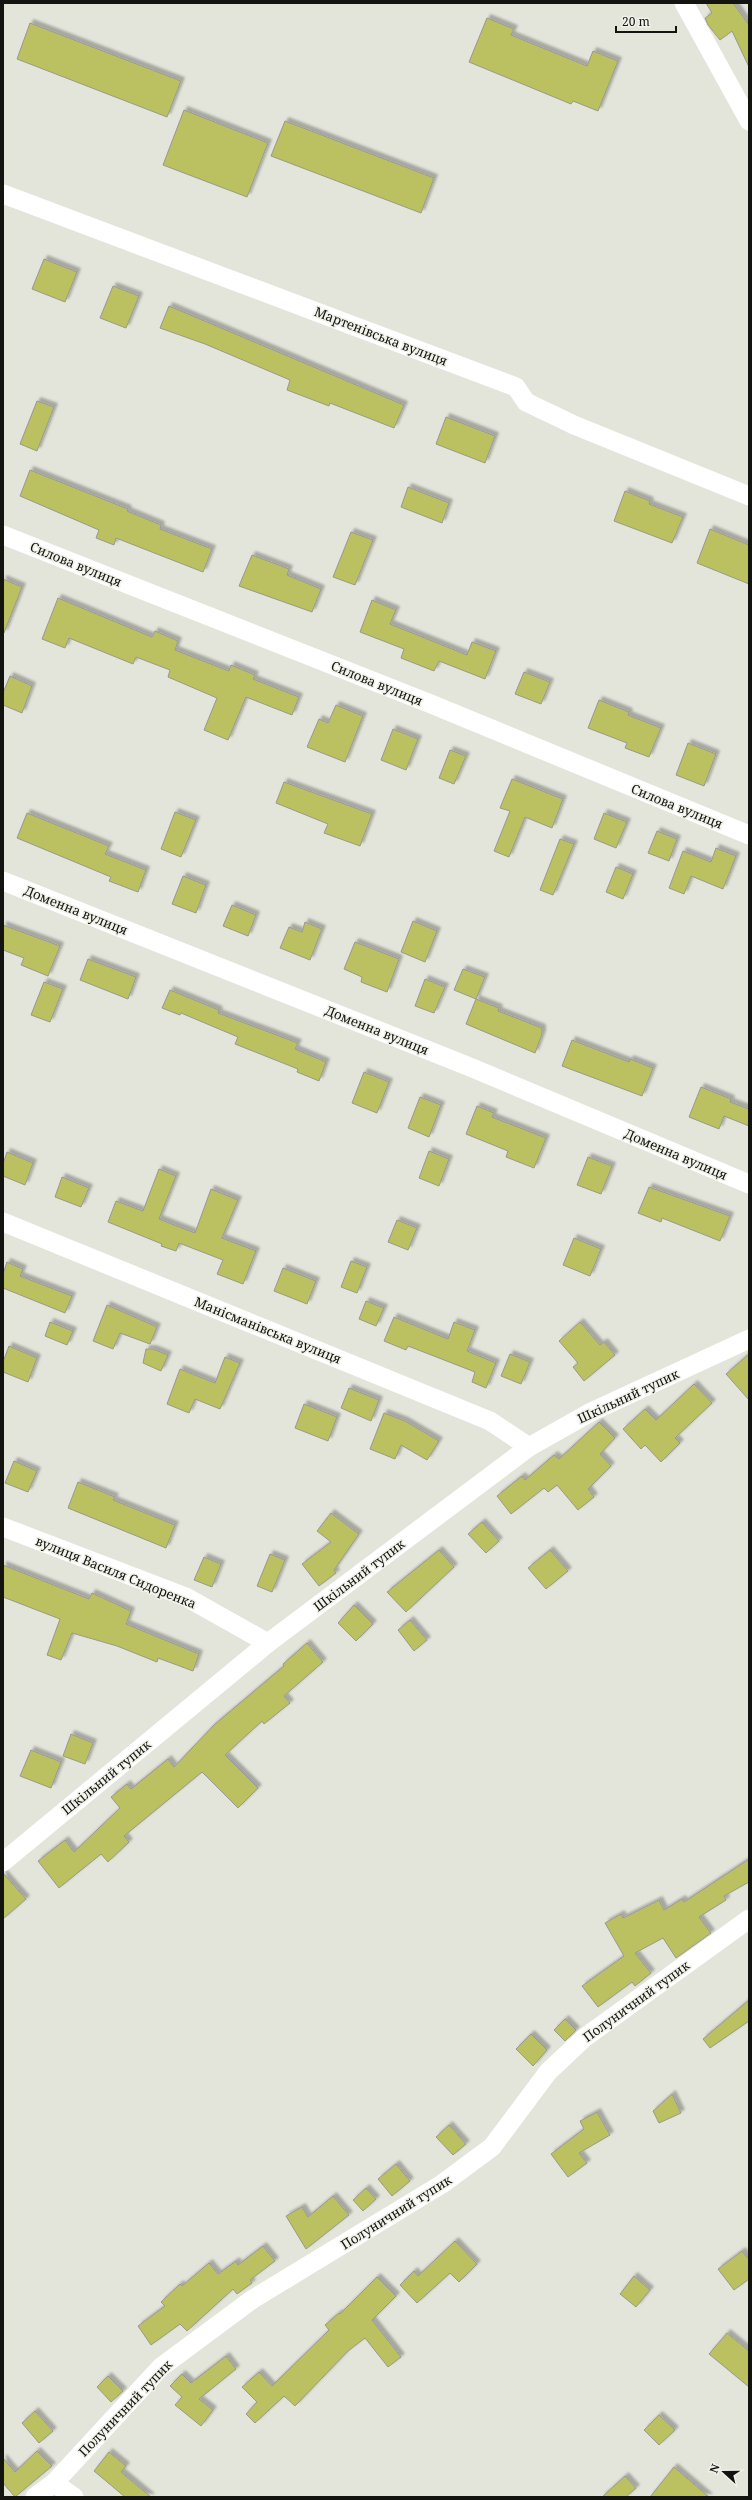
<svg xmlns="http://www.w3.org/2000/svg" width="752" height="2500" viewBox="0 0 752 2500" font-family="'Noto Serif',serif">
<style>
.building{fill:#bbc060;stroke:#989990;filter:url(#shadow)}
.lines{fill:none;stroke-linecap:round;stroke-linejoin:round}
.street{stroke:#fff;stroke-width:19}
.labels{text-anchor:middle;stroke-width:3;stroke-linejoin:round;paint-order:stroke}
.street-label{font-size:13px;fill:#131310;stroke:#f0f1e8}
</style>
<defs>
<filter id="shadow"><feDropShadow dx="3.5" dy="-3.5" stdDeviation="1" flood-color="#0004"/></filter>
</defs>
<rect width="100%" height="100%" fill="#e3e4da"/>
<g class="building">
<path d="M 706,3 L 733,3 L 749,25 L 749,67 L 732,31 L 720,40 L 708,25 L 705,18 L 712,13 Z"/>
<path d="M 487,18 L 514,29 L 511,35 L 587,66 L 593,51 L 618,61 L 598,111 L 573,101 L 571,104 L 469,62 Z"/>
<path d="M 30,23 L 181,81 L 167,117 L 17,59 Z"/>
<path d="M 184,110 L 268,143 L 247,197 L 163,165 Z"/>
<path d="M 285,121 L 434,178 L 421,213 L 271,156 Z"/>
<path d="M 44,259 L 77,272 L 65,302 L 32,289 Z"/>
<path d="M 113,286 L 139,296 L 126,328 L 100,318 Z"/>
<path d="M 169,306 L 404,405 L 394,428 L 330,403 L 329,406 L 287,390 L 290,380 L 205,344 L 160,328 Z"/>
<path d="M 37,401 L 54,407 L 37,451 L 20,444 Z"/>
<path d="M 446,417 L 495,436 L 485,463 L 436,444 Z"/>
<path d="M 30,470 L 128,509 L 127,511 L 161,525 L 160,529 L 212,549 L 203,572 L 116,538 L 114,545 L 96,538 L 99,530 L 20,496 Z"/>
<path d="M 408,487 L 449,503 L 442,523 L 401,507 Z"/>
<path d="M 625,491 L 650,501 L 649,504 L 683,517 L 672,543 L 614,521 Z"/>
<path d="M 710,529 L 749,545 L 749,584 L 697,563 Z"/>
<path d="M 351,532 L 373,540 L 355,585 L 333,577 Z"/>
<path d="M 252,555 L 289,569 L 287,575 L 321,589 L 312,612 L 239,586 Z"/>
<path d="M 3,579 L 22,587 L 4,633 L 3,633 Z"/>
<path d="M 58,598 L 152,637 L 155,631 L 178,641 L 175,650 L 229,671 L 231,665 L 255,675 L 253,679 L 299,697 L 292,715 L 246,697 L 228,740 L 204,730 L 217,698 L 168,677 L 170,670 L 136,657 L 133,664 L 69,638 L 65,648 L 42,639 Z"/>
<path d="M 372,600 L 396,610 L 390,624 L 467,655 L 472,642 L 496,651 L 485,679 L 439,661 L 434,671 L 401,658 L 404,649 L 360,632 Z"/>
<path d="M 524,672 L 550,682 L 541,704 L 515,694 Z"/>
<path d="M 10,676 L 32,686 L 22,713 L 3,705 L 3,693 Z"/>
<path d="M 599,700 L 629,712 L 628,715 L 661,728 L 649,757 L 625,748 L 627,743 L 588,728 Z"/>
<path d="M 336,705 L 363,716 L 345,762 L 307,747 L 319,719 L 328,723 Z"/>
<path d="M 393,729 L 418,739 L 406,770 L 381,760 Z"/>
<path d="M 688,743 L 716,754 L 704,786 L 676,775 Z"/>
<path d="M 450,750 L 466,756 L 454,784 L 439,778 Z"/>
<path d="M 512,779 L 563,799 L 552,828 L 525,817 L 509,857 L 494,851 L 510,811 L 500,808 Z"/>
<path d="M 284,782 L 372,814 L 360,846 L 324,833 L 328,824 L 276,803 Z"/>
<path d="M 175,812 L 196,820 L 181,857 L 161,849 Z"/>
<path d="M 27,813 L 109,846 L 105,854 L 146,870 L 138,892 L 109,881 L 111,877 L 17,838 Z"/>
<path d="M 604,813 L 627,822 L 616,848 L 594,839 Z"/>
<path d="M 657,831 L 677,839 L 669,861 L 648,853 Z"/>
<path d="M 560,839 L 574,844 L 553,895 L 540,890 Z"/>
<path d="M 716,848 L 736,856 L 723,889 L 691,876 L 684,894 L 669,888 L 683,851 L 711,862 Z"/>
<path d="M 616,867 L 633,874 L 623,899 L 606,892 Z"/>
<path d="M 183,876 L 206,885 L 196,913 L 172,904 Z"/>
<path d="M 232,905 L 256,915 L 248,936 L 223,926 Z"/>
<path d="M 413,921 L 437,931 L 425,962 L 401,952 Z"/>
<path d="M 305,922 L 322,929 L 310,960 L 280,948 L 289,927 L 302,932 Z"/>
<path d="M 3,925 L 60,946 L 48,976 L 21,965 L 24,958 L 3,950 Z"/>
<path d="M 355,942 L 399,959 L 387,992 L 361,982 L 362,977 L 344,969 Z"/>
<path d="M 88,959 L 136,977 L 128,999 L 80,980 Z"/>
<path d="M 463,969 L 485,977 L 476,999 L 454,990 Z"/>
<path d="M 425,979 L 445,987 L 434,1013 L 415,1006 Z"/>
<path d="M 44,982 L 63,989 L 50,1022 L 31,1015 Z"/>
<path d="M 170,990 L 219,1010 L 218,1013 L 298,1043 L 295,1049 L 326,1062 L 319,1081 L 297,1072 L 298,1069 L 235,1044 L 238,1037 L 181,1013 L 180,1015 L 162,1008 Z"/>
<path d="M 476,999 L 499,1008 L 498,1011 L 542,1028 L 542,1034 L 535,1053 L 466,1024 Z"/>
<path d="M 572,1040 L 629,1062 L 630,1059 L 653,1068 L 642,1096 L 562,1066 Z"/>
<path d="M 364,1072 L 389,1082 L 377,1113 L 352,1103 Z"/>
<path d="M 701,1087 L 731,1099 L 730,1102 L 749,1109 L 749,1126 L 724,1116 L 719,1129 L 689,1117 Z"/>
<path d="M 420,1097 L 441,1105 L 429,1137 L 408,1128 Z"/>
<path d="M 477,1106 L 494,1113 L 492,1117 L 546,1138 L 534,1168 L 506,1157 L 508,1151 L 466,1134 Z"/>
<path d="M 429,1151 L 449,1159 L 439,1186 L 419,1178 Z"/>
<path d="M 7,1152 L 33,1163 L 25,1185 L 3,1176 L 3,1164 Z"/>
<path d="M 588,1157 L 612,1166 L 601,1194 L 577,1185 Z"/>
<path d="M 159,1169 L 176,1176 L 159,1219 L 195,1233 L 211,1189 L 238,1200 L 222,1238 L 256,1251 L 243,1284 L 217,1274 L 223,1260 L 179,1243 L 176,1251 L 161,1246 L 162,1244 L 108,1222 L 116,1201 L 143,1211 Z"/>
<path d="M 62,1177 L 89,1188 L 81,1207 L 55,1197 Z"/>
<path d="M 649,1187 L 730,1216 L 720,1241 L 662,1218 L 661,1222 L 638,1213 Z"/>
<path d="M 397,1220 L 417,1228 L 408,1250 L 388,1242 Z"/>
<path d="M 574,1238 L 601,1249 L 590,1276 L 563,1265 Z"/>
<path d="M 351,1261 L 367,1267 L 357,1293 L 341,1287 Z"/>
<path d="M 7,1262 L 23,1269 L 20,1276 L 72,1296 L 65,1313 L 3,1288 L 3,1274 Z"/>
<path d="M 283,1268 L 316,1281 L 307,1304 L 274,1291 Z"/>
<path d="M 366,1301 L 384,1308 L 376,1326 L 359,1319 Z"/>
<path d="M 107,1305 L 157,1327 L 150,1344 L 120,1333 L 113,1349 L 93,1341 Z"/>
<path d="M 394,1317 L 448,1339 L 454,1322 L 475,1330 L 467,1351 L 496,1363 L 486,1388 L 472,1382 L 475,1372 L 408,1346 L 406,1350 L 384,1341 Z"/>
<path d="M 50,1322 L 73,1331 L 67,1345 L 45,1336 Z"/>
<path d="M 580,1322 L 600,1345 L 604,1342 L 615,1355 L 584,1381 L 573,1367 L 578,1363 L 559,1341 Z"/>
<path d="M 9,1346 L 37,1358 L 28,1382 L 3,1372 L 3,1362 Z"/>
<path d="M 146,1349 L 153,1349 L 168,1355 L 161,1371 L 143,1363 Z"/>
<path d="M 510,1354 L 530,1362 L 521,1384 L 501,1376 Z"/>
<path d="M 749,1354 L 749,1400 L 726,1374 Z"/>
<path d="M 225,1357 L 240,1363 L 220,1409 L 195,1399 L 189,1413 L 167,1404 L 180,1369 L 215,1383 Z"/>
<path d="M 694,1384 L 712,1403 L 675,1438 L 680,1443 L 661,1462 L 645,1445 L 641,1449 L 623,1429 L 645,1409 L 656,1420 Z"/>
<path d="M 349,1388 L 379,1400 L 371,1421 L 341,1408 Z"/>
<path d="M 304,1404 L 337,1417 L 328,1441 L 295,1428 Z"/>
<path d="M 384,1413 L 405,1421 L 439,1441 L 427,1460 L 401,1445 L 395,1459 L 370,1449 Z"/>
<path d="M 599,1422 L 615,1438 L 600,1454 L 611,1466 L 588,1489 L 594,1497 L 578,1510 L 557,1485 L 548,1492 L 544,1488 L 511,1514 L 497,1496 L 522,1476 L 525,1480 L 554,1455 L 559,1459 Z"/>
<path d="M 14,1461 L 37,1471 L 28,1492 L 5,1483 Z"/>
<path d="M 78,1482 L 115,1497 L 113,1500 L 175,1525 L 166,1548 L 68,1508 Z"/>
<path d="M 331,1513 L 359,1534 L 334,1570 L 336,1573 L 319,1586 L 302,1564 L 331,1542 L 317,1531 Z"/>
<path d="M 482,1522 L 499,1541 L 486,1553 L 468,1534 Z"/>
<path d="M 439,1550 L 454,1567 L 406,1612 L 387,1592 Z"/>
<path d="M 550,1550 L 568,1571 L 546,1589 L 528,1568 Z"/>
<path d="M 270,1554 L 285,1560 L 272,1592 L 257,1586 Z"/>
<path d="M 204,1557 L 221,1564 L 212,1587 L 194,1580 Z"/>
<path d="M 3,1565 L 89,1599 L 92,1593 L 131,1611 L 126,1624 L 199,1654 L 193,1671 L 158,1658 L 157,1662 L 117,1646 L 72,1633 L 61,1660 L 47,1655 L 60,1619 L 3,1597 Z"/>
<path d="M 354,1605 L 373,1624 L 356,1641 L 338,1623 Z"/>
<path d="M 410,1620 L 427,1640 L 414,1651 L 398,1630 Z"/>
<path d="M 307,1643 L 323,1662 L 284,1696 L 290,1703 L 264,1724 L 262,1721 L 225,1755 L 258,1788 L 238,1808 L 202,1772 L 124,1836 L 129,1842 L 108,1862 L 101,1854 L 59,1888 L 38,1861 L 65,1840 L 74,1852 L 120,1808 L 111,1797 L 127,1784 L 131,1789 L 168,1759 L 174,1767 L 214,1725 L 284,1666 L 283,1664 Z"/>
<path d="M 71,1734 L 93,1743 L 85,1764 L 63,1756 Z"/>
<path d="M 31,1750 L 61,1762 L 51,1788 L 20,1776 Z"/>
<path d="M 749,1859 L 749,1882 L 724,1896 L 726,1900 L 699,1917 L 711,1933 L 676,1958 L 663,1938 L 635,1953 L 651,1973 L 635,1986 L 632,1982 L 598,2007 L 582,1986 L 624,1956 L 605,1923 L 621,1914 L 623,1918 L 659,1900 L 664,1910 L 682,1899 L 684,1902 Z"/>
<path d="M 3,1873 L 26,1899 L 3,1919 Z"/>
<path d="M 749,2000 L 749,2021 L 710,2048 L 703,2039 Z"/>
<path d="M 565,2019 L 576,2030 L 565,2041 L 554,2030 Z"/>
<path d="M 531,2034 L 547,2050 L 533,2066 L 516,2049 Z"/>
<path d="M 672,2094 L 681,2113 L 659,2123 L 653,2111 Z"/>
<path d="M 597,2112 L 610,2135 L 579,2153 L 587,2163 L 568,2177 L 551,2154 L 584,2129 L 580,2121 Z"/>
<path d="M 449,2125 L 466,2144 L 453,2155 L 436,2137 Z"/>
<path d="M 396,2164 L 410,2181 L 392,2196 L 378,2179 Z"/>
<path d="M 366,2188 L 376,2199 L 363,2211 L 353,2200 Z"/>
<path d="M 333,2196 L 349,2215 L 306,2249 L 286,2216 L 302,2207 L 308,2217 Z"/>
<path d="M 455,2241 L 477,2264 L 459,2282 L 450,2273 L 417,2303 L 400,2285 L 414,2271 L 418,2276 Z"/>
<path d="M 263,2246 L 275,2261 L 250,2280 L 252,2283 L 237,2294 L 233,2289 L 187,2331 L 180,2324 L 151,2345 L 138,2326 L 165,2306 L 161,2302 L 180,2284 L 182,2286 L 209,2263 L 218,2274 L 236,2261 L 238,2265 Z"/>
<path d="M 742,2251 L 749,2260 L 749,2279 L 734,2290 L 718,2269 Z"/>
<path d="M 634,2276 L 650,2290 L 636,2307 L 620,2294 Z"/>
<path d="M 377,2277 L 396,2296 L 372,2320 L 401,2357 L 388,2367 L 365,2338 L 348,2351 L 295,2406 L 284,2396 L 255,2423 L 246,2414 L 257,2402 L 242,2387 L 259,2372 L 272,2386 L 329,2330 L 325,2325 L 339,2313 L 340,2314 Z"/>
<path d="M 727,2333 L 749,2351 L 749,2387 L 709,2354 Z"/>
<path d="M 226,2356 L 236,2369 L 199,2399 L 213,2410 L 201,2426 L 175,2405 L 182,2397 L 170,2386 L 182,2374 L 191,2383 Z"/>
<path d="M 108,2376 L 123,2391 L 111,2402 L 97,2387 Z"/>
<path d="M 35,2411 L 53,2431 L 39,2443 L 22,2423 Z"/>
<path d="M 659,2415 L 675,2430 L 659,2445 L 644,2430 Z"/>
<path d="M 37,2451 L 52,2466 L 15,2497 L 3,2483 L 3,2458 L 15,2472 Z"/>
<path d="M 109,2452 L 126,2466 L 121,2472 L 151,2497 L 125,2497 L 94,2471 Z"/>
<path d="M 674,2467 L 709,2497 L 650,2497 Z"/>
<path d="M 625,2476 L 636,2488 L 626,2497 L 602,2497 Z"/>
</g>
<g class="lines">
<g class="street">
<path d="M 684,3 L 749,121"/>
<path d="M 3,194 L 516,387 L 526,402 L 574,425 L 749,496"/>
<path d="M 3,535 L 431,704 L 749,835"/>
<path d="M 3,881 L 470,1067 L 749,1184"/>
<path d="M 3,1222 L 490,1421 L 529,1447"/>
<path d="M 3,1527 L 186,1597 L 268,1643"/>
<path d="M 3,1862 L 268,1643 L 529,1447 L 591,1412 L 749,1339"/>
<path d="M 54,2483 L 74,2497"/>
<path d="M 35,2497 L 54,2483 L 161,2367 L 253,2299 L 442,2184 L 492,2147 L 548,2072 L 584,2038 L 749,1919"/>
</g>
</g>
<g class="labels">
<g class="street-label">
<text transform="translate(381 336) rotate(21)" y="5">Мартенівська вулиця</text>
<text transform="translate(76 564) rotate(22)" y="5">Силова вулиця</text>
<text transform="translate(377 683) rotate(22)" y="5">Силова вулиця</text>
<text transform="translate(677 806) rotate(22)" y="5">Силова вулиця</text>
<text transform="translate(76 910) rotate(22)" y="5">Доменна вулиця</text>
<text transform="translate(377 1030) rotate(22)" y="5">Доменна вулиця</text>
<text transform="translate(676 1154) rotate(23)" y="5">Доменна вулиця</text>
<text transform="translate(268 1330) rotate(22)" y="5">Манісманівська вулиця</text>
<text transform="translate(628 1396) rotate(-25)" y="5">Шкільний тупик</text>
<text transform="translate(116 1572) rotate(22)" y="5">вулиця Василя Сидоренка</text>
<text transform="translate(359 1575) rotate(-37)" y="5">Шкільний тупик</text>
<text transform="translate(106 1777) rotate(-39)" y="5">Шкільний тупик</text>
<text transform="translate(636 2001) rotate(-36)" y="5">Полуничний тупик</text>
<text transform="translate(396 2212) rotate(-32)" y="5">Полуничний тупик</text>
<text transform="translate(125 2408) rotate(-46)" y="5">Полуничний тупик</text>
</g>
</g>
<rect width="752" height="2500" fill="none" stroke="#131310" stroke-width="8"/>
<g transform="translate(724 2472) rotate(291)" stroke="#f0f1e8" stroke-width="3" paint-order="stroke">
<path d="M0-3L7 15L0 10L-7 15Z" fill="#131310"/>
<text y="-6" font-size="11" font-weight="bold" text-anchor="middle" fill="#131310">N</text>
</g>
<path d="M616 26v6h60v-6" fill="none" stroke="#131310" stroke-width="2"/>
<text x="622" y="26" font-size="12" fill="#131310" stroke="#f0f1e8" stroke-width="3" paint-order="stroke">20 m</text>
</svg>
